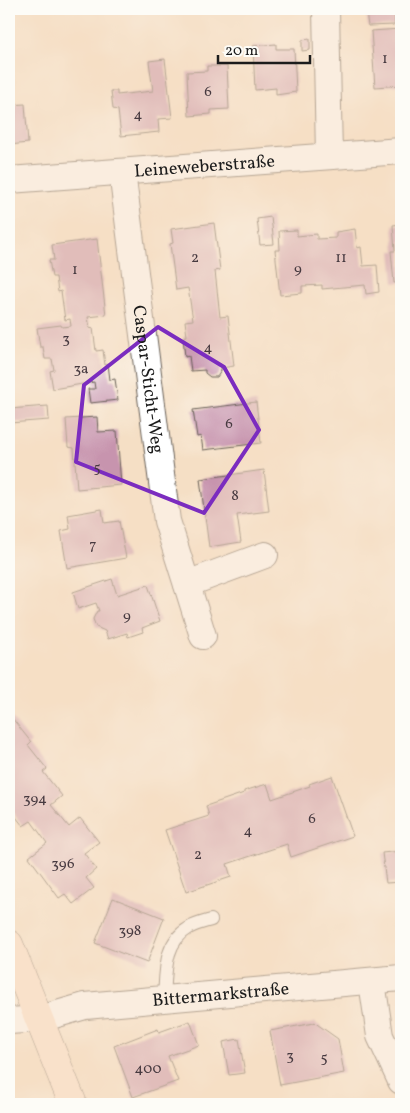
<svg xmlns="http://www.w3.org/2000/svg" width="410" height="1113" viewBox="0 0 410 1113" font-family="Vollkorn,serif">
<style>
.building{fill:#c794ae}
.lines{fill:none;stroke-linecap:round;stroke-linejoin:round}
.lane-casing{stroke:#686057;stroke-width:14}
.street-casing{stroke:#686057;stroke-width:28}
.secondary-casing{stroke:#686057;stroke-width:29}
.lane{stroke:#fff;stroke-width:12}
.street{stroke:#fff;stroke-width:26}
.secondary{stroke:#fde4d0;stroke-width:28}
.marked{fill:none;stroke:#7b2cbf;stroke-width:4;stroke-linejoin:round}
.labels{text-anchor:middle;stroke-width:4;stroke-linejoin:round;paint-order:stroke}
.number-label{font-size:15px;fill:#473a40}
.street-label{font-size:18px;fill:#1c1c1c;stroke:#fdfcf7}
</style>
<rect width="100%" height="100%" fill="#fdfcf7"/>
<filter id="ink" filterUnits="userSpaceOnUse"><feTurbulence type="fractalNoise" baseFrequency=".02" numOctaves="2"/><feDisplacementMap in="SourceGraphic" scale="10" xChannelSelector="R" yChannelSelector="G"/><feConvolveMatrix kernelMatrix="1 2 1 2 8 2 1 2 1" color-interpolation-filters="sRGB"/></filter>
<filter id="wash" filterUnits="userSpaceOnUse"><feTurbulence type="fractalNoise" baseFrequency=".0096" numOctaves="4" result="noise"/><feDisplacementMap in="SourceGraphic" scale="20" xChannelSelector="R" yChannelSelector="G"/><feGaussianBlur stdDeviation="1.12" result="paint"/><feColorMatrix in="noise" values="0 0 0 0 0 0 0 0 0 0 0 0 0 0 0 0 0 1.4 0 .05"/><feComposite in="paint" operator="in"/></filter>
<g filter="url(#wash)">
<rect width="100%" height="100%" fill="#f5dfc5"/>
<g id="blocks">
<g class="building">
<path d="M 394,10 L 395,25 L 368,26 L 366,12 Z"/>
<path d="M 401,29 L 401,85 L 375,87 L 371,31 Z"/>
<path d="M 310,39 L 310,50 L 302,51 L 302,40 Z"/>
<path d="M 276,44 L 276,49 L 294,49 L 296,92 L 276,95 L 276,88 L 255,90 L 253,46 Z"/>
<path d="M 165,59 L 172,118 L 158,119 L 159,132 L 121,136 L 118,110 L 113,109 L 111,91 L 117,91 L 117,95 L 153,91 L 149,61 Z"/>
<path d="M 207,66 L 227,66 L 229,109 L 211,110 L 211,114 L 189,116 L 187,72 L 207,71 Z"/>
<path d="M 25,104 L 28,143 L 9,145 L 9,105 Z"/>
<path d="M 271,217 L 274,244 L 260,245 L 257,219 Z"/>
<path d="M 214,223 L 220,270 L 215,271 L 220,317 L 228,316 L 234,366 L 221,368 L 221,371 L 217,377 L 210,377 L 205,373 L 205,370 L 191,371 L 189,356 L 185,357 L 183,337 L 187,336 L 185,321 L 193,320 L 188,288 L 176,290 L 170,244 L 173,243 L 171,229 Z"/>
<path d="M 401,224 L 401,282 L 394,283 L 391,251 L 395,251 L 393,225 Z"/>
<path d="M 355,229 L 357,248 L 361,247 L 363,266 L 377,265 L 379,292 L 366,294 L 365,285 L 322,289 L 322,285 L 302,286 L 302,293 L 280,295 L 275,250 L 280,250 L 279,231 L 297,230 L 297,236 L 317,234 L 317,239 L 336,238 L 336,232 Z"/>
<path d="M 97,239 L 106,315 L 88,317 L 90,329 L 93,328 L 96,351 L 103,350 L 105,365 L 108,364 L 110,380 L 115,379 L 118,400 L 90,403 L 88,389 L 95,389 L 94,382 L 53,389 L 50,371 L 54,370 L 52,359 L 45,359 L 43,347 L 40,347 L 37,328 L 61,325 L 62,327 L 71,326 L 70,319 L 65,320 L 61,291 L 58,292 L 56,277 L 52,277 L 49,260 L 54,260 L 52,245 Z"/>
<path d="M 256,402 L 261,443 L 203,450 L 201,436 L 197,437 L 193,410 Z"/>
<path d="M 48,406 L 49,420 L 9,423 L 9,409 Z"/>
<path d="M 97,417 L 98,432 L 117,431 L 121,485 L 77,489 L 74,448 L 68,447 L 66,419 Z"/>
<path d="M 264,470 L 269,511 L 237,515 L 241,542 L 209,547 L 200,479 Z"/>
<path d="M 102,509 L 104,523 L 119,521 L 126,558 L 67,568 L 61,531 L 70,529 L 68,515 Z"/>
<path d="M 112,579 L 117,595 L 148,585 L 160,621 L 142,628 L 143,632 L 128,637 L 127,633 L 108,639 L 105,631 L 96,627 L 93,619 L 97,611 L 99,611 L 96,603 L 78,609 L 73,592 Z"/>
<path d="M 12,718 L 31,742 L 28,745 L 47,769 L 43,772 L 62,796 L 51,805 L 69,827 L 80,818 L 99,842 L 84,853 L 96,869 L 86,878 L 94,888 L 73,904 L 65,894 L 59,898 L 29,857 L 47,843 L 31,821 L 23,826 L 9,808 L 9,721 Z"/>
<path d="M 332,776 L 353,836 L 291,857 L 287,844 L 227,864 L 231,877 L 186,892 L 165,830 L 209,816 L 206,806 L 244,793 L 244,791 L 267,784 L 272,799 L 310,786 L 309,784 Z"/>
<path d="M 401,851 L 401,882 L 386,883 L 382,853 Z"/>
<path d="M 113,898 L 164,918 L 147,963 L 95,943 Z"/>
<path d="M 190,1021 L 199,1045 L 168,1056 L 178,1081 L 133,1097 L 114,1046 L 158,1029 L 159,1032 Z"/>
<path d="M 314,1022 L 338,1039 L 344,1073 L 280,1085 L 270,1031 L 314,1023 Z"/>
<path d="M 239,1039 L 245,1073 L 229,1075 L 223,1042 Z"/>
</g>
</g>
</g>
<g filter="url(#ink)">
<use href="#blocks" fill-opacity="0" stroke="#686057" stroke-width="1"/>
<g class="lines">
<g class="lane-casing">
<path id="lane" d="M 164,999 C 166,973 163,943 189,928 C 195,924 204,922 211,920"/>
</g>
<g class="street-casing">
<g id="street">
<path d="M 326,9 L 329,156"/>
<path id="s1" d="M 122,172 L 167,521 L 203,636"/>
<path id="s2" d="M 9,180 L 401,151"/>
<path d="M 187,584 L 265,555"/>
<path d="M 372,982 L 380,1036 L 401,1081"/>
<path id="s3" d="M 9,1021 L 40,1019 L 85,1006 L 401,978"/>
</g>
</g>
<g class="secondary-casing">
<path id="secondary" d="M 9,944 L 73,1104"/>
</g>
<use href="#lane" class="lane"/>
<use href="#street" class="street"/>
<use href="#secondary" class="secondary"/>
</g>
</g>
<path d="M0 0H410V1113H0ZM 158,327 L 224,367 L 259,430 L 204,513 L 76,462 L 84,385 Z" fill="#f5dfc5" fill-opacity=".55" fill-rule="evenodd"/>
<path class="marked" d="M 158,327 L 224,367 L 259,430 L 204,513 L 76,462 L 84,385 Z"/>
<g class="labels">
<g class="number-label">
<text x="385" y="63">1</text>
<text x="208" y="96">6</text>
<text x="138" y="119">4</text>
<text x="195" y="262">2</text>
<text x="341" y="262">11</text>
<text x="298" y="273">9</text>
<text x="75" y="274">1</text>
<text x="66" y="343">3</text>
<text x="208" y="352">4</text>
<text x="81" y="373">3a</text>
<text x="229" y="428">6</text>
<text x="97" y="472">5</text>
<text x="235" y="500">8</text>
<text x="93" y="549">7</text>
<text x="127" y="620">9</text>
<text x="35" y="803">394</text>
<text x="312" y="823">6</text>
<text x="248" y="835">4</text>
<text x="198" y="859">2</text>
<text x="63" y="868">396</text>
<text x="130" y="935">398</text>
<text x="290" y="1060">3</text>
<text x="324" y="1062">5</text>
<text x="148" y="1073">400</text>
</g>
<g class="street-label">
<text dy="6" stroke="none"><textPath href="#s2" startOffset="196">Leineweberstraße</textPath></text>
<text dy="6" stroke="none"><textPath href="#s1" startOffset="209">Caspar-Sticht-Weg</textPath></text>
<text dy="6" stroke="none"><textPath href="#s3" startOffset="214">Bittermarkstraße</textPath></text>
</g>
</g>
<rect width="410" height="1113" fill="none" stroke="#fdfcf7" stroke-width="30"/>
<path d="M218 55v8h92v-8" fill="none" stroke="#1c1c1c" stroke-width="2.5"/>
<text x="225" y="55" font-size="15" fill="#1c1c1c" stroke="#fdfcf7" stroke-width="4" paint-order="stroke">20 m</text>
</svg>
